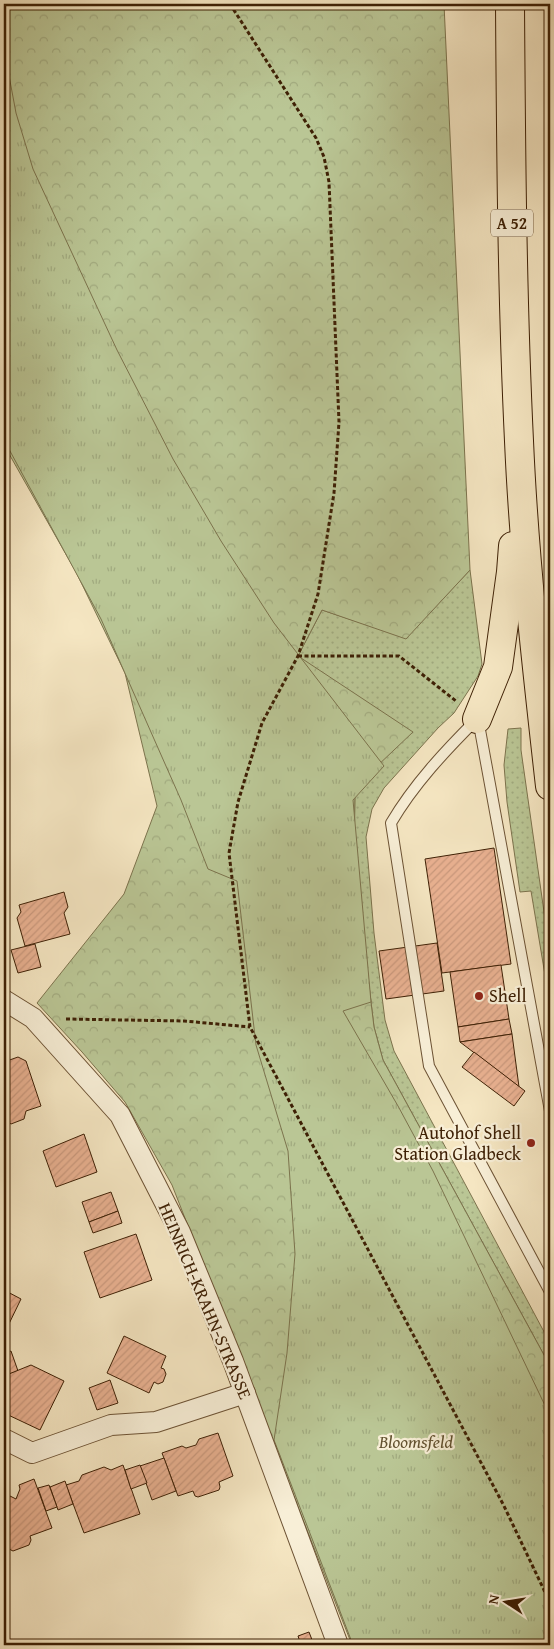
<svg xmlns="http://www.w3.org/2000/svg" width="554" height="1649" viewBox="0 0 554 1649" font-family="'Gentium Book Plus',serif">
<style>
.grass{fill:url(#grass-dots);stroke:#7c734d}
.forest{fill:url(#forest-crowns);stroke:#7c734d}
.park{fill:url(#park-tufts);stroke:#7c734d}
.building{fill:url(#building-hatch);stroke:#3e2005}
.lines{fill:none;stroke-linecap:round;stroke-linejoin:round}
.lane-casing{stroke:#6c5234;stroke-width:12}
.street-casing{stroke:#6c5234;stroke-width:22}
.highway-casing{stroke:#3e2005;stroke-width:30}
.path{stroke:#3e2005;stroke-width:3;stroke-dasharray:4 2.5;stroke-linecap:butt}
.lane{stroke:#f8efd7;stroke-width:10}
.street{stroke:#f8efd7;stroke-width:20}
.highway{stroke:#f5e6c2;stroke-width:28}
.poi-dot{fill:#8f2418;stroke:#f8efd7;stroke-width:2}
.labels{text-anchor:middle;stroke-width:4.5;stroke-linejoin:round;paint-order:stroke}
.shield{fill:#f8efd7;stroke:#765e44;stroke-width:1}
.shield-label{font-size:16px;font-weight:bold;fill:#3e2005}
.poi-label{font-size:18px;fill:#3e2005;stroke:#f8efd7;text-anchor:start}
.street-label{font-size:18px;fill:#3e2005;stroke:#f8efd7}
.park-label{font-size:18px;font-style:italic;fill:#635230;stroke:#f8efd7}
</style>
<defs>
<pattern id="grass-dots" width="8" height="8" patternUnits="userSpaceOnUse" patternTransform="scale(1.25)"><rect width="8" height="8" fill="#bac695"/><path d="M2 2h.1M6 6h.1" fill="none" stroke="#a1aa7f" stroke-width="1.8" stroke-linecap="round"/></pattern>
<pattern id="forest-crowns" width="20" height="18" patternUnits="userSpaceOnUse" patternTransform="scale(1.25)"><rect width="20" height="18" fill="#bac695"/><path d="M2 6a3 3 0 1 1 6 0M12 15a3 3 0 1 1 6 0" fill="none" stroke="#a1aa7f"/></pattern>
<pattern id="park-tufts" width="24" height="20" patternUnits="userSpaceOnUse" patternTransform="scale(1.25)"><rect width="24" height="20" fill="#bac695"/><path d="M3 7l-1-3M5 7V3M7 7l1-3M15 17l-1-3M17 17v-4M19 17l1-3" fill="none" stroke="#a1aa7f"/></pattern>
<pattern id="building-hatch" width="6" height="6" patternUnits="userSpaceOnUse" patternTransform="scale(1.25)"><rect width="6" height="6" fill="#e9b191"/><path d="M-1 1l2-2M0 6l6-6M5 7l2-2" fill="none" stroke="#c9987c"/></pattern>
</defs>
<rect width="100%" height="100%" fill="#f5e6c2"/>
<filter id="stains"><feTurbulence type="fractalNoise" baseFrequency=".004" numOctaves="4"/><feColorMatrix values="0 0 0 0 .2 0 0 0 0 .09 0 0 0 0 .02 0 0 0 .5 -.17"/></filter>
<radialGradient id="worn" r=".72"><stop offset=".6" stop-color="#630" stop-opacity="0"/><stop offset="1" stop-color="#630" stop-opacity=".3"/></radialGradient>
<g class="grass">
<path d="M 470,570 L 482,664 L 478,676 L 454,713 L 438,728 L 384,788 L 372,809 L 366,837 L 374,933 L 385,1020 L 394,1051 L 550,1343 L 550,1366 L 383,1060 L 374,1027 L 354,860 L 355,787 L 298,656 L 322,610 L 406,638 Z"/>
<path d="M 521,728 L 521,750 L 550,954 L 550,1005 L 531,891 L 520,892 L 507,802 L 504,765 L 508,729 Z"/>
</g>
<path class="forest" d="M 4,4 L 444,4 L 470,570 L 406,639 L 322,610 L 298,656 L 413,732 L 355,787 L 354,860 L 374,1027 L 383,1060 L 550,1366 L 550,1645 L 352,1645 L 172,1185 L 125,1102 L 82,1052 L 37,1003 L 124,894 L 157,806 L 125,673 L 76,572 L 4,445 Z"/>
<path class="park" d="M 4,49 L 16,113 L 33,169 L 117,350 L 173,459 L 221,541 L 274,623 L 384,766 L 353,800 L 371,1002 L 343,1011 L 398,1106 L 433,1171 L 550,1416 L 550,1645 L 353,1645 L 274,1440 L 287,1353 L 295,1254 L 288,1151 L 256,1045 L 237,881 L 208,869 L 181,800 L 101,619 L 4,440 Z"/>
<g class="building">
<path d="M 494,848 L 511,964 L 442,973 L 425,859 Z"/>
<path d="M 64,892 L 68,907 L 64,913 L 70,934 L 25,946 L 17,918 L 21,912 L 19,905 Z"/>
<path d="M 437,943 L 444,991 L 386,999 L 379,951 Z"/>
<path d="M 35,944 L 41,967 L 18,973 L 11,950 Z"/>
<path d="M 501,965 L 509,1019 L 458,1027 L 450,972 Z"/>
<path d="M 509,1019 L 512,1034 L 460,1042 L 458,1027 Z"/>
<path d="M 512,1034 L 519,1087 L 460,1042 Z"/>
<path d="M 474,1052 L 525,1091 L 514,1106 L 462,1067 Z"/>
<path d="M 18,1057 L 26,1061 L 41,1106 L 26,1111 L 24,1119 L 11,1124 L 4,1119 L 4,1062 Z"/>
<path d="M 84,1134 L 97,1172 L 56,1187 L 43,1151 Z"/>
<path d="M 111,1192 L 118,1211 L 89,1222 L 82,1202 Z"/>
<path d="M 118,1211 L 122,1223 L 93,1233 L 89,1222 Z"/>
<path d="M 136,1234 L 152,1280 L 100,1298 L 84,1252 Z"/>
<path d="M 4,1290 L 21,1299 L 5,1332 L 4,1331 Z"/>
<path d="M 124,1336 L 166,1356 L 161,1368 L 164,1369 L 166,1374 L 163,1382 L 158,1384 L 154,1382 L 149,1393 L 107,1373 Z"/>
<path d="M 11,1351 L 18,1371 L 4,1376 L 4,1354 Z"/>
<path d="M 31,1365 L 64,1381 L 40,1430 L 4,1413 L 4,1376 Z"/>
<path d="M 110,1380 L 118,1403 L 97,1410 L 89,1388 Z"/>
<path d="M 218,1433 L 233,1476 L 219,1482 L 220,1487 L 219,1490 L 198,1497 L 195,1496 L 193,1491 L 178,1496 L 162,1453 L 182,1446 L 186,1448 L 196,1445 L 199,1439 Z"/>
<path d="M 164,1458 L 176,1491 L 152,1500 L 140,1466 Z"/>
<path d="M 123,1465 L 140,1514 L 84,1533 L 66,1485 L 79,1481 L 82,1475 L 104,1467 L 111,1470 Z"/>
<path d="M 140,1465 L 147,1483 L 131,1489 L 125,1470 Z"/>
<path d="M 34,1479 L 52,1528 L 30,1536 L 31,1540 L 29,1545 L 13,1551 L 7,1548 L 4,1537 L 4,1497 L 6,1494 L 16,1499 L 20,1489 L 19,1485 Z"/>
<path d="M 65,1481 L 73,1504 L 58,1510 L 50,1487 Z"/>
<path d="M 49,1485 L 57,1507 L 46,1511 L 38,1488 Z"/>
<path d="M 309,1632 L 314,1645 L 301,1645 L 298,1636 Z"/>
</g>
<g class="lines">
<g class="lane-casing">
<g id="lane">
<path d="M 477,719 C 445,751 414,784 391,823 L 429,1066 L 550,1292"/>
<path d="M 478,719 L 550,1111"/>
</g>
</g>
<g class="street-casing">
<g id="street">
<path d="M 4,1000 L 33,1018 L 120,1115 L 180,1232 L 233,1361 L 338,1645"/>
<path d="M 4,1439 L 32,1453 L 111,1425 L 156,1422 L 245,1393"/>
</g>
</g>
<g class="highway-casing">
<g id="highway">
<path d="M 510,4 C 511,149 512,295 519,441 C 524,556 537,671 550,786"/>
<path d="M 477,719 L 498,667 L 511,572 L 513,546"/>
</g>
</g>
<g class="path">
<path d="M 230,4 L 316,138 L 324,157 L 329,182 L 339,422 L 334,493 L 318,594 L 298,656 L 262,723 L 238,802 L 229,853 L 250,1027 L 504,1506 L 544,1590 L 550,1608"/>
<path d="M 298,656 L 399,656 L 456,701"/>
<path d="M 66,1019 L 184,1021 L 250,1027"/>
</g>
<use href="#lane" class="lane"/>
<use href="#street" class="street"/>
<use href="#highway" class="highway"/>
</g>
<g class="poi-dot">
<circle cx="479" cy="996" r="5"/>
<circle cx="531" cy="1143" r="5"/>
</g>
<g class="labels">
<rect class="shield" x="491" y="209.5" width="42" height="27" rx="4"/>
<g class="shield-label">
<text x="512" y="229">A 52</text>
</g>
<g class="poi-label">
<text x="489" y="1002">Shell</text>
<text x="521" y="1139" text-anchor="end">Autohof Shell<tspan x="521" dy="21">Station Gladbeck</tspan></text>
</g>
<g class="street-label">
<text transform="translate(205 1301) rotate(67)" y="6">HEINRICH-KRAHN-STRASSE</text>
</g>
<g class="park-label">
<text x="416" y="1448">Bloomsfeld</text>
</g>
</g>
<rect width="554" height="1649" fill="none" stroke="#f5e6c2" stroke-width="20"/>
<rect x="5" y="5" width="544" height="1639" fill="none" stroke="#3e2005" stroke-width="2.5"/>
<rect x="10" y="10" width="534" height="1629" fill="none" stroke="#3e2005"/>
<g transform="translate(506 1602) rotate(282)" stroke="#f8efd7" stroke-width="4" paint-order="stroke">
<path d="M0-4L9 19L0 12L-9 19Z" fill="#3e2005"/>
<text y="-8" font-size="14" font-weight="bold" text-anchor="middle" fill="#3e2005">N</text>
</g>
<rect width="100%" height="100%" filter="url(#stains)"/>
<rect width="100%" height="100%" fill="url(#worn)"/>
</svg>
